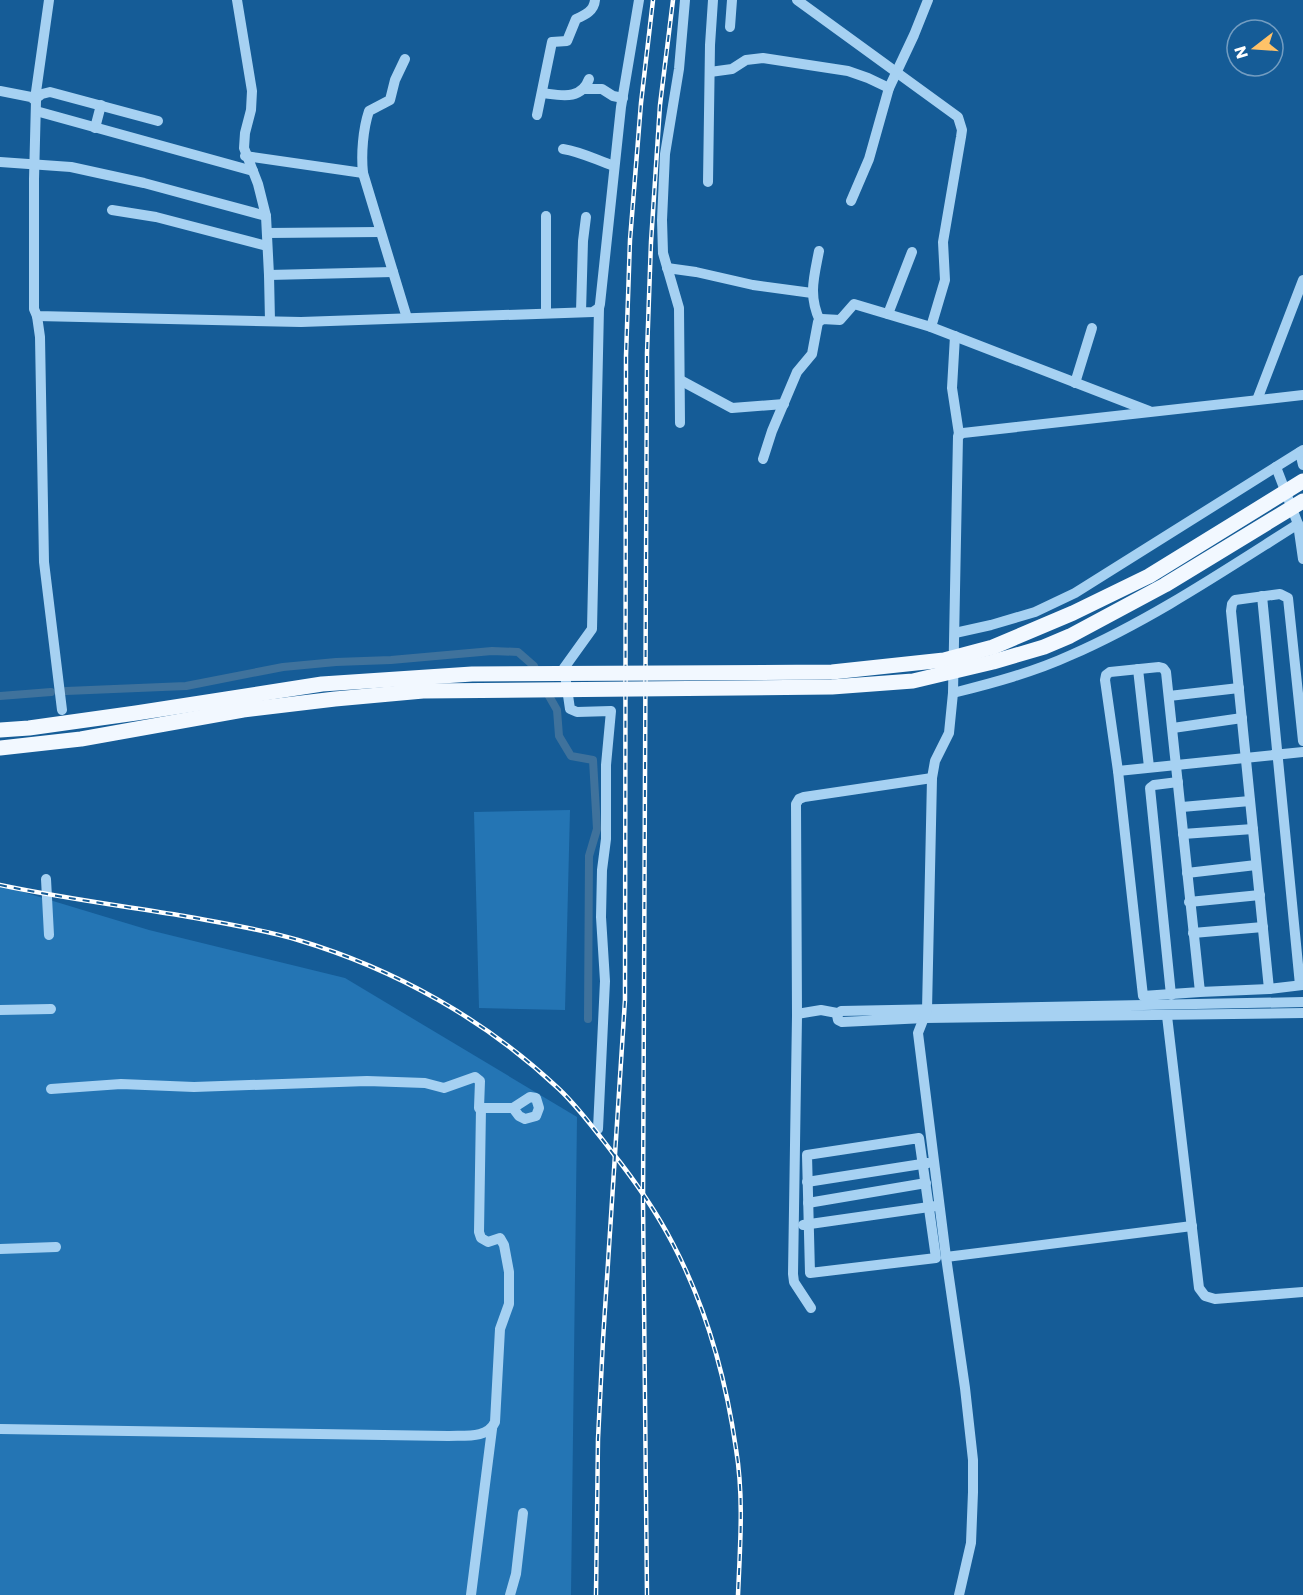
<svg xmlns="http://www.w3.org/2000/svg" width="1303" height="1595" viewBox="0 0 1303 1595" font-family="Poppins,sans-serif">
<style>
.green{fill:#2475b4}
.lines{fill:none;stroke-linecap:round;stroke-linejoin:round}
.canal{stroke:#3f729c;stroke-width:8}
.minor{stroke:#a6d1f2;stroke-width:10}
.rail-casing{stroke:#fff;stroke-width:4.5}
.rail{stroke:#155c97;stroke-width:2;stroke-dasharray:7;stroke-linecap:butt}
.major-bridge{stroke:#f2f8ff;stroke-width:15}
</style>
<rect width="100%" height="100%" fill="#155c97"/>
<g class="green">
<path d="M 570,810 L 565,1010 L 479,1008 L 474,812 Z"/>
<path d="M 0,885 L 149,930 L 345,978 L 577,1117 L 571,1595 L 0,1595 Z"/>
</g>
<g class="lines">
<g class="canal">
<path d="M 545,689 L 557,710 L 559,736 L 571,756 L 593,760 L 597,829 L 589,856 L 588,1019"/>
<path d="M 66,691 L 186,686 L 283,667 L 336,662 L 391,660 L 492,651 L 518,652 L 534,666 L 538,675"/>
<path d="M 0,696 L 51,692"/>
</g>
<g class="minor">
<path d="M 237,0 L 252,91 L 251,110 L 245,133 L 244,148 L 258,184 L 266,216 L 269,275 L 270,321"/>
<path d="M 797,0 L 958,117 L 962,130 L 961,137 L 943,242 L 945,280 L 931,327"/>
<path d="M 730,27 L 732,0"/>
<path d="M 405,59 L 395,80 L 390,100 L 369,111 C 363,129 361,154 363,173 L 407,318"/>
<path d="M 710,72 L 732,69 L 746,60 L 763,58 L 848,71 L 868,78 L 889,88"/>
<path d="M 584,89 L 602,89 L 613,96 L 623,98"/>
<path d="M 0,91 L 31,97 L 36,101 L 34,179 L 34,309 L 37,316 L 301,322 L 593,312 L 599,308 L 600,304 L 621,107 L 639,0"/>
<path d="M 542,93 C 560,95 581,101 589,79"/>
<path d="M 35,99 L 42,94 L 50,92 L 158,121"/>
<path d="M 35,99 L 49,0"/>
<path d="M 36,111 L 253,171"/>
<path d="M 537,115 L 552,42 L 567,41 L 576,19 C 585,15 594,11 595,0"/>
<path d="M 95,128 L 101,105"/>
<path d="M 563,149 C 582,152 596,160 614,166"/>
<path d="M 245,156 L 363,173"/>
<path d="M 0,162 L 71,167 L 144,183 L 266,216"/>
<path d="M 708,182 L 710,45 L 713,0"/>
<path d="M 851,201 L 869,159 L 889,88 L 914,35 L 928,0"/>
<path d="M 112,210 L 156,217 L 267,246"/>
<path d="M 267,233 L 380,232"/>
<path d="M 819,251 C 814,277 808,295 820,321"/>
<path d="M 667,268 L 696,272 L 753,285 L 812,293"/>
<path d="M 269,275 L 393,272"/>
<path d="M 581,312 L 583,241 L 586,217"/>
<path d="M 546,313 L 546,216"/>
<path d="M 888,314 L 912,252"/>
<path d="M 37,316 L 40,337 L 44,562 L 62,710"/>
<path d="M 955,336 L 952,388 L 959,434"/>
<path d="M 680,380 L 732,408 L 784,404"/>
<path d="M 1075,383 L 1092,328"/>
<path d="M 1257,400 L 1303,280"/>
<path d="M 680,423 L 679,308 L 663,253 L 662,220 L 665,154 L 679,69 L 685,0"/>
<path d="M 1300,452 L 1303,465"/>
<path d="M 763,459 L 772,431 L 797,372 L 812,354 L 818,322 L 822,319 L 840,320 L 854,304 L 931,327 L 1149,411"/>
<path d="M 1276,467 L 1298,524 L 1303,559"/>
<path d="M 1262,596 L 1300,985"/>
<path d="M 955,633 L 991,625 L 1035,612 L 1075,593 L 1303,450"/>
<path d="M 1138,669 L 1149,767"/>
<path d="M 953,693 C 993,683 1034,672 1071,655 C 1151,620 1225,570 1298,524"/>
<path d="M 1169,696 L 1239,688"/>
<path d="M 1173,728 L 1242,718"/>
<path d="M 1118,771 L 1303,752"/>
<path d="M 1182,807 L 1250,801"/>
<path d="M 1183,834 L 1253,829"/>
<path d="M 1187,873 L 1256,865"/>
<path d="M 46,879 L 49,935"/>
<path d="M 1189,902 L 1260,895"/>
<path d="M 1193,933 L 1263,927"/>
<path d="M 1269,989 L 1231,611 L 1232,604 L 1235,600 L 1280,594 L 1288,598 L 1303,741"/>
<path d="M 1200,992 L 1143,996 L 1118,771 L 1105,680 L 1106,675 L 1110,672 L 1159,667 L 1163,668 L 1166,672 L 1200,992 L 1269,989 L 1303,985"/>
<path d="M 1171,995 L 1150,788 L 1154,785 L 1178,782"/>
<path d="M 1303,1002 L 841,1011 L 837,1015 L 838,1020 L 842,1022 L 925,1018 L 1303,1013"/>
<path d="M 0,1010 L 51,1009"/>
<path d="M 797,1014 L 821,1010 L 837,1013"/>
<path d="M 1167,1016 L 1199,1288 L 1205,1296 L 1215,1299 L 1303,1292"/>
<path d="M 51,1089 L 121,1084 L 194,1087 L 367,1081 L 425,1083 L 444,1088 L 475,1077 L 480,1081 L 479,1108 L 513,1108 L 530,1097 L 536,1098 L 539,1108 L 536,1116 L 525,1119 L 519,1116 L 513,1108"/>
<path d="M 598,1129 L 605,981 L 601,917 L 602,870 L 606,839 L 606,765 L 611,711 L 577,712 L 570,709 L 564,668 L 592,629 L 599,308"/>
<path d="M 919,1138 L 936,1258 L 810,1273 L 807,1155 Z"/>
<path d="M 807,1182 L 928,1163"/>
<path d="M 808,1203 L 926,1183"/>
<path d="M 803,1225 L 936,1206"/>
<path d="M 0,1249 L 56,1247"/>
<path d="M 946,1257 L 1192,1226"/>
<path d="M 811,1308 L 794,1282 L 793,1274 L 797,1016 L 796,804 L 799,799 L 804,797 L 932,778"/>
<path d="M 0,1429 L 448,1436 C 463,1435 488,1439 495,1422 L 500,1329 L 509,1304 L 509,1272 L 504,1245 L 500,1238 L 488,1242 L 481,1238 L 479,1232 L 481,1108"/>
<path d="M 471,1595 L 492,1429"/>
<path d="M 510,1595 L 516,1574 L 523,1513"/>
<path d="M 959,1595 L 971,1543 L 973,1492 L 973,1460 L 965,1388 L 946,1257 L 918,1033 L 927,1010 L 932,778 L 935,761 L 949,733 L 953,693 L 958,436 L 963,433 L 1303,395"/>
</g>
<g class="rail-casing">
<g id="rail">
<path d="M 0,885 C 61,898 123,906 184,916 C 222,923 261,929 298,940 C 395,969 486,1020 559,1089 C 579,1108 595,1130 612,1152 C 635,1181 656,1211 673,1244 C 706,1307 726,1379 736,1449 C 744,1497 740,1547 738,1595"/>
<path d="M 596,1595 L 598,1439 L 603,1340 L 625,1000 L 626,356 L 630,240 L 641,103 L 653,0"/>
<path d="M 647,1595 L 643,1203 L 647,353 L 651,242 L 660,105 L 673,0"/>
</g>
</g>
<use href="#rail" class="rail"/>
<g class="major-bridge">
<path d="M 0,730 L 29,728 L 136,713 L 322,684 L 472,674 L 832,672 L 944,660 L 993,647 L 1073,613 L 1149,576 L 1303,481"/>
<path d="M 0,748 L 81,739 L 243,710 L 335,699 L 423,691 L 832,687 L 913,681 L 993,662 L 1044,647 L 1070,636 L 1165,585 L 1303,501"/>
</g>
</g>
<g transform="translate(1255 48) rotate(253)"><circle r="28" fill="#155c97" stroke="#739dc1" stroke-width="1.5"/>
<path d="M0-4.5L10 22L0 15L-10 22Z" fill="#ffc268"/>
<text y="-9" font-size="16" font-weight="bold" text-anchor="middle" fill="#ffffff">N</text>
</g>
</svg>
